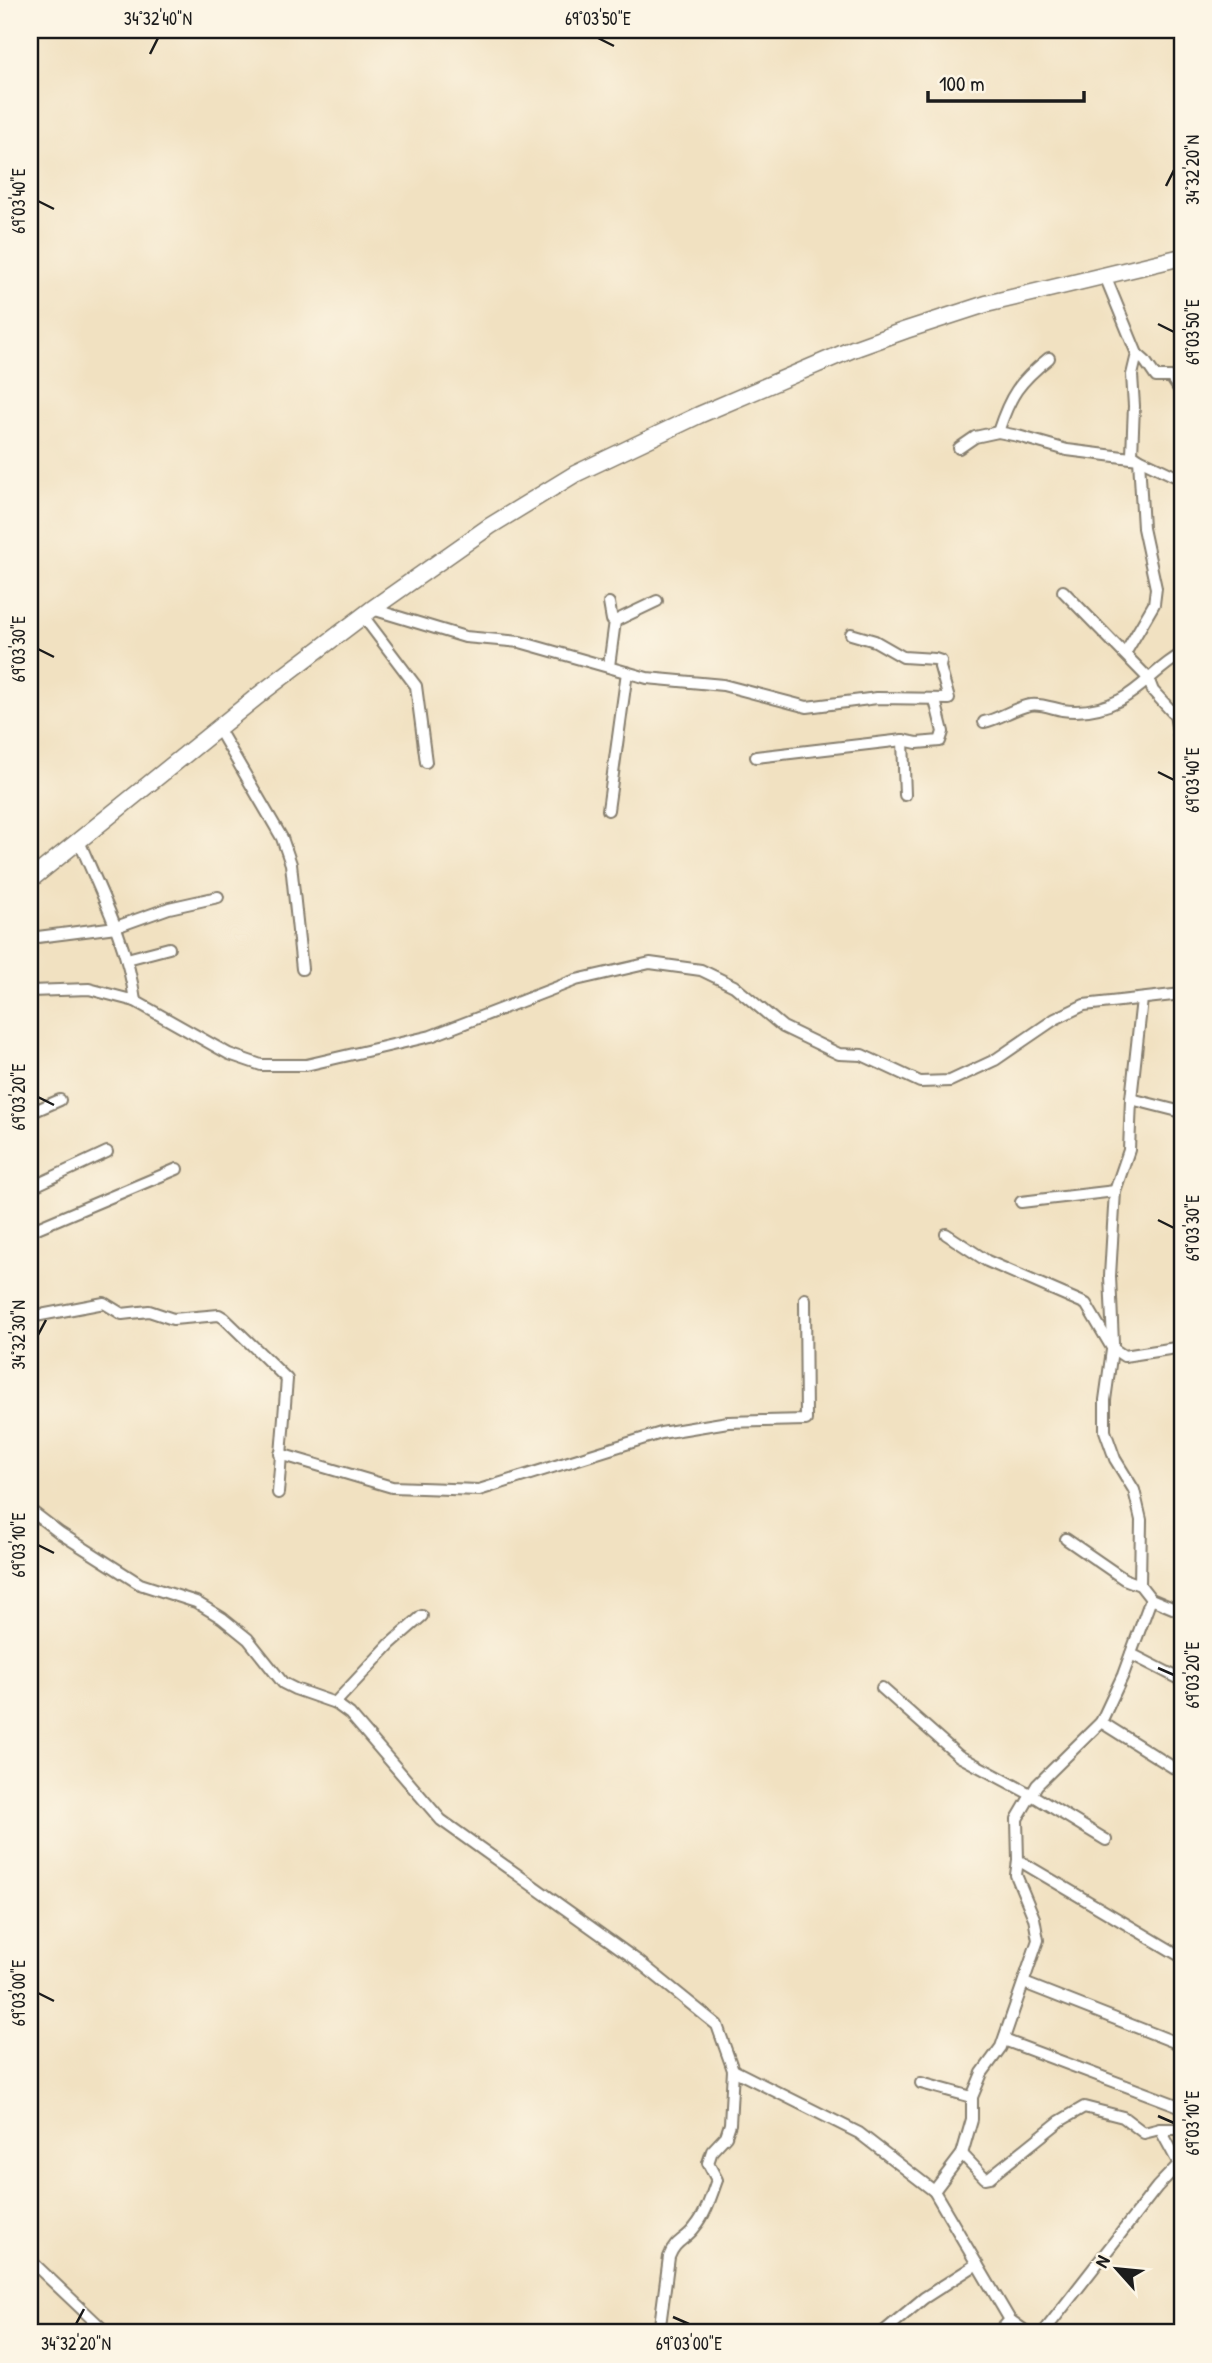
<svg xmlns="http://www.w3.org/2000/svg" width="1212" height="2363" viewBox="0 0 1212 2363" font-family="'Patrick Hand',sans-serif">
<style>
.lines{fill:none;stroke-linecap:round;stroke-linejoin:round}
.street-casing{stroke:#867e6e;stroke-width:14}
.secondary-casing{stroke:#867e6e;stroke-width:19}
.street{stroke:#fff;stroke-width:10}
.secondary{stroke:#fff;stroke-width:16}
.ticks{fill:none;stroke:#1c1c1c;stroke-width:2.5}
.neatline{fill:none;stroke:#1c1c1c;stroke-width:2.5}
.ticks-label{font-size:18px;text-anchor:middle;fill:#1c1c1c}
</style>
<rect width="100%" height="100%" fill="#fcf5e5"/>
<filter id="ink" filterUnits="userSpaceOnUse"><feTurbulence type="fractalNoise" baseFrequency=".0143" numOctaves="2"/><feDisplacementMap in="SourceGraphic" scale="14" xChannelSelector="R" yChannelSelector="G"/><feConvolveMatrix kernelMatrix="1 2 1 2 8 2 1 2 1" color-interpolation-filters="sRGB"/></filter>
<filter id="wash" filterUnits="userSpaceOnUse"><feTurbulence type="fractalNoise" baseFrequency=".00686" numOctaves="4" result="noise"/><feDisplacementMap in="SourceGraphic" scale="28" xChannelSelector="R" yChannelSelector="G"/><feGaussianBlur stdDeviation="1.57" result="paint"/><feColorMatrix in="noise" values="0 0 0 0 0 0 0 0 0 0 0 0 0 0 0 0 0 1.4 0 .05"/><feComposite in="paint" operator="in"/></filter>
<g filter="url(#wash)">
<rect width="100%" height="100%" fill="#f1e1c1"/>
</g>
<g filter="url(#ink)">
<g class="lines">
<g class="street-casing">
<g id="street">
<path d="M 1105,276 L 1137,354 L 1132,375 L 1134,406 L 1132,454 L 1139,459 L 1143,528 L 1156,588 L 1154,604 L 1126,652"/>
<path d="M 1137,354 L 1145,361 L 1156,377 L 1171,377 L 1179,389 L 1182,388"/>
<path d="M 998,432 C 1010,395 1019,382 1049,358"/>
<path d="M 959,448 L 975,437 L 998,432 L 1018,436 L 1067,450 L 1139,459 L 1181,479"/>
<path d="M 1063,591 L 1148,678 L 1153,691 L 1175,715 L 1182,753"/>
<path d="M 609,603 L 612,620 L 615,621 L 609,666"/>
<path d="M 372,609 L 465,637 L 520,642 L 647,678 L 723,685 L 807,707 L 877,698 L 949,699 L 940,667 L 941,661 L 935,659 L 903,657 L 875,641 L 851,634"/>
<path d="M 363,616 L 416,686 L 426,762"/>
<path d="M 615,621 L 657,601"/>
<path d="M 984,722 C 1000,719 1013,708 1030,705 C 1040,703 1052,708 1062,710 C 1082,713 1102,709 1120,700 C 1143,688 1159,666 1182,654"/>
<path d="M 218,728 L 282,838 L 291,864 L 302,969"/>
<path d="M 903,740 L 905,795"/>
<path d="M 756,757 L 903,740 L 917,743 L 940,741 L 943,732 L 935,700"/>
<path d="M 608,810 L 627,672"/>
<path d="M 79,841 C 101,893 128,945 135,1001"/>
<path d="M 30,938 L 116,927 L 169,908 L 218,897"/>
<path d="M 127,959 L 169,948"/>
<path d="M 30,991 L 89,989 L 135,1001 L 229,1054 L 261,1065 L 306,1065 L 431,1036 L 576,980 L 650,963 L 701,970 L 734,986 L 783,1027 L 839,1054 L 862,1055 L 920,1082 L 950,1081 L 995,1060 L 1055,1019 L 1084,1005 L 1182,994"/>
<path d="M 1131,1099 L 1182,1112"/>
<path d="M 30,1113 L 60,1100"/>
<path d="M 30,1188 L 107,1152"/>
<path d="M 1021,1202 L 1115,1191"/>
<path d="M 30,1231 L 177,1169"/>
<path d="M 946,1234 L 987,1261 L 1086,1304 L 1112,1348 L 1124,1356 L 1182,1347"/>
<path d="M 30,1317 L 104,1303 L 122,1314 L 149,1311 L 173,1319 L 219,1315 L 224,1318 L 287,1379 L 278,1493"/>
<path d="M 280,1454 L 392,1487 L 479,1490 L 661,1433 L 728,1422 L 806,1420 L 805,1299"/>
<path d="M 30,1510 L 60,1533 L 140,1584 L 196,1602 L 222,1618 L 248,1639 L 283,1683 L 295,1689 L 335,1703 L 350,1714 L 441,1820 L 638,1961 L 717,2025 L 733,2070 L 730,2124 L 726,2136 L 712,2151 L 708,2163 L 717,2180 C 711,2196 706,2214 695,2227 C 686,2240 675,2240 669,2257 L 659,2333"/>
<path d="M 1066,1539 L 1124,1579 L 1140,1585 L 1151,1599 L 1182,1612"/>
<path d="M 1140,1585 L 1141,1520 L 1134,1490 L 1115,1459 L 1105,1431 L 1105,1400 L 1113,1343 L 1110,1276 L 1115,1191 L 1129,1150 L 1131,1099 L 1142,999"/>
<path d="M 1131,1654 L 1182,1680"/>
<path d="M 882,1688 L 959,1756 L 1032,1795 L 1106,1840"/>
<path d="M 335,1703 L 390,1644 L 422,1616"/>
<path d="M 1101,1722 L 1182,1773"/>
<path d="M 1018,1860 L 1182,1957"/>
<path d="M 1024,1983 L 1182,2045"/>
<path d="M 1004,2040 L 1182,2107"/>
<path d="M 733,2070 L 859,2133 L 934,2191 L 1010,2320 L 1028,2333"/>
<path d="M 921,2083 L 972,2097"/>
<path d="M 962,2154 L 985,2178 L 990,2177 L 1060,2121 L 1084,2107 L 1123,2117 L 1144,2133 L 1160,2129 L 1182,2129"/>
<path d="M 934,2191 L 962,2154 L 972,2119 L 972,2097 L 982,2073 L 1001,2047 L 1038,1940 L 1034,1918 L 1016,1875 L 1018,1860 L 1017,1819 L 1037,1785 L 1101,1722 L 1123,1675 L 1151,1599"/>
<path d="M 30,2260 L 107,2333"/>
<path d="M 882,2333 L 924,2298 L 977,2264"/>
<path d="M 998,2333 L 1010,2320"/>
<path d="M 1043,2333 L 1157,2187 L 1179,2164 L 1160,2129"/>
</g>
</g>
<g class="secondary-casing">
<path id="secondary" d="M 30,880 L 264,691 L 372,609 L 490,526 L 575,474 L 699,415 L 853,349 L 906,330 L 986,304 L 1182,257"/>
</g>
<use href="#street" class="street"/>
<use href="#secondary" class="secondary"/>
</g>
</g>
<path class="ticks" d="M 598,38 L 614,46M 150,54 L 158,38M 1166,186 L 1174,170M 38,201 L 54,209M 1158,324 L 1174,332M 38,649 L 54,657M 1158,772 L 1174,780M 38,1097 L 54,1105M 1158,1220 L 1174,1228M 38,1335 L 46,1320M 38,1545 L 54,1553M 1158,1668 L 1174,1675M 38,1993 L 54,2001M 1158,2116 L 1174,2123M 673,2317 L 689,2324M 76,2324 L 84,2309"/>
<rect width="1212" height="2363" fill="none" stroke="#fcf5e5" stroke-width="77"/>
<g transform="translate(1117 2269) rotate(297)" stroke="#fcf5e5" stroke-width="5" paint-order="stroke">
<path d="M0-5L12 26L0 18L-12 26Z" fill="#1c1c1c"/>
<text y="-10" font-size="19" font-weight="bold" text-anchor="middle" fill="#1c1c1c">N</text>
</g>
<path d="M928 91v10h156v-10" fill="none" stroke="#1c1c1c" stroke-width="3.5"/>
<text x="939" y="91" font-size="21" fill="#1c1c1c" stroke="#fcf5e5" stroke-width="5" paint-order="stroke">100 m</text>
<rect x="38" y="38" width="1136" height="2286" class="neatline"/>
<g class="ticks-label">
<text x="158" y="25">34°32'40"N</text>
<text x="598" y="25">69°03'50"E</text>
<text transform="translate(1193 170) rotate(-90)" y="6">34°32'20"N</text>
<text transform="translate(19 201) rotate(-90)" y="6">69°03'40"E</text>
<text transform="translate(1193 332) rotate(-90)" y="6">69°03'50"E</text>
<text transform="translate(19 649) rotate(-90)" y="6">69°03'30"E</text>
<text transform="translate(1193 780) rotate(-90)" y="6">69°03'40"E</text>
<text transform="translate(19 1097) rotate(-90)" y="6">69°03'20"E</text>
<text transform="translate(1193 1228) rotate(-90)" y="6">69°03'30"E</text>
<text transform="translate(19 1335) rotate(-90)" y="6">34°32'30"N</text>
<text transform="translate(19 1545) rotate(-90)" y="6">69°03'10"E</text>
<text transform="translate(1193 1675) rotate(-90)" y="6">69°03'20"E</text>
<text transform="translate(19 1993) rotate(-90)" y="6">69°03'00"E</text>
<text transform="translate(1193 2123) rotate(-90)" y="6">69°03'10"E</text>
<text x="76" y="2350">34°32'20"N</text>
<text x="689" y="2350">69°03'00"E</text>
</g>
</svg>
